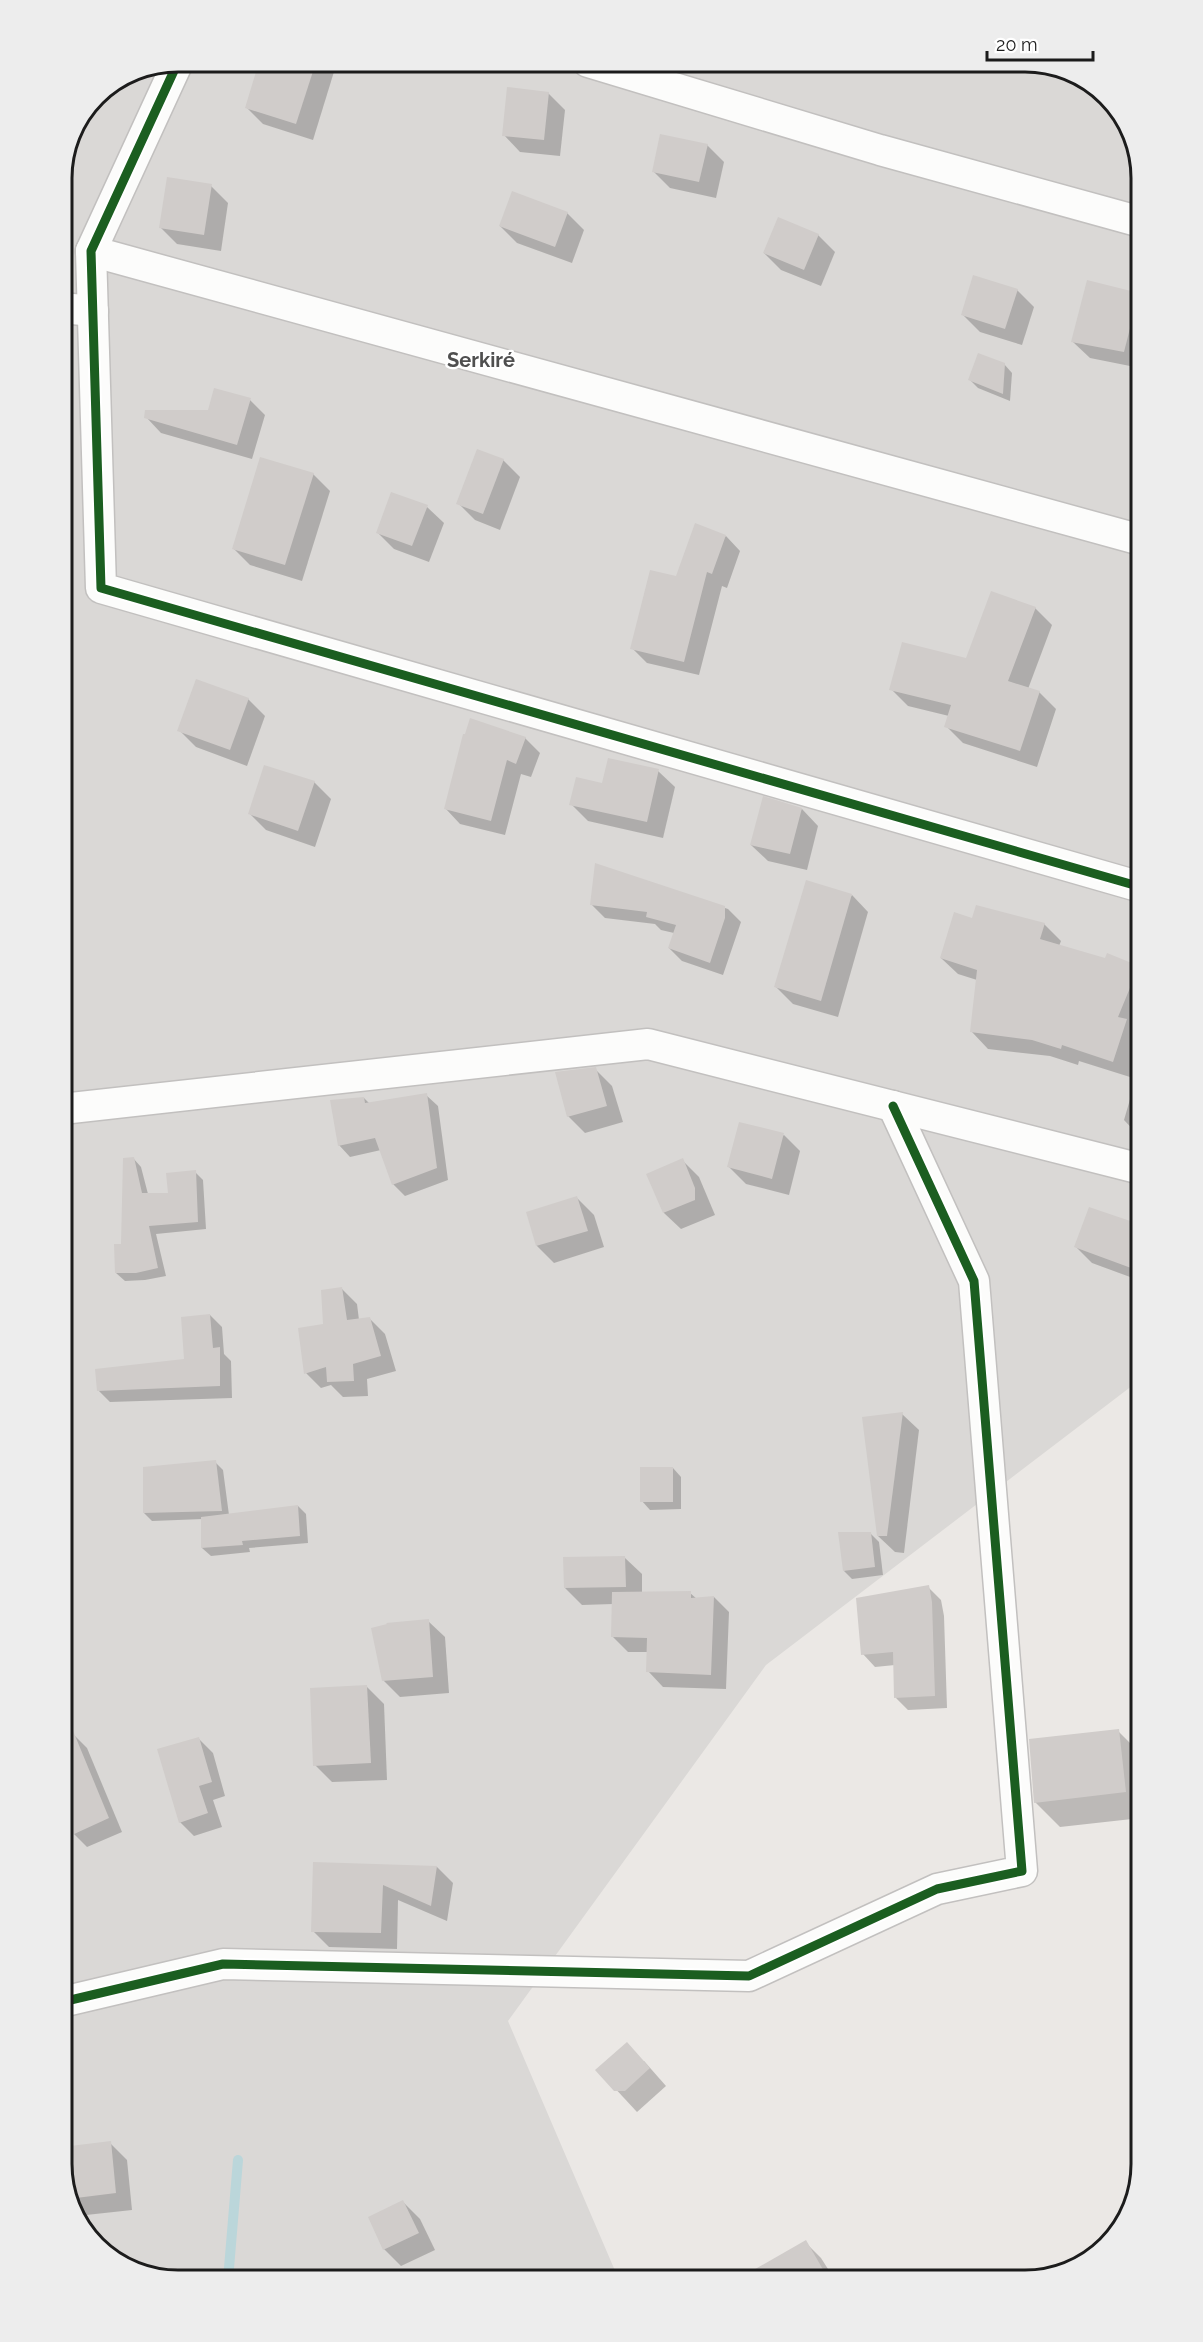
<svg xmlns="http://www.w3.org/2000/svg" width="1203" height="2342" viewBox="0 0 1203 2342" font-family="Raleway,sans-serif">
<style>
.residential{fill:#dad8d6}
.shadow{fill:#0003}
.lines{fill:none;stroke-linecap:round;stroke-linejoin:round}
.stream{stroke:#bbd6da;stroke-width:10}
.building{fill:#d0ccca}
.minor-casing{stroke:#c2c0bf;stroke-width:33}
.minor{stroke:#fcfcfb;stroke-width:30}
.cycleway-casing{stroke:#fff;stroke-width:13}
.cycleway{stroke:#1b5e20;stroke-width:9}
.labels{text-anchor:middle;stroke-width:4.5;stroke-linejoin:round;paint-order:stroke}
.quarter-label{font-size:20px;font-weight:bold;fill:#4f4f4f;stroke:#fff}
.rim{fill:none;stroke:#1c1c1c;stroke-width:3}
</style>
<rect width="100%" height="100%" fill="#ebe8e5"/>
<path class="residential" d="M 178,62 L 1033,62 L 1096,85 L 1133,134 L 1141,178 L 1141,1379 L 766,1665 L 508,2021 L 619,2280 L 171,2280 L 113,2261 L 70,2208 L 62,2164 L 62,171 L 70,133 L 96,95 L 134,70 Z"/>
<g class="shadow">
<path d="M 260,62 L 337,62 L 313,140 L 263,124 L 246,107 Z"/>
<path d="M 548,93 L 565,110 L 560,156 L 520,152 L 504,135 Z"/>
<path d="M 707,145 L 724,162 L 716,198 L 670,188 L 653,171 Z"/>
<path d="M 211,186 L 228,203 L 221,251 L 177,244 L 160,227 Z"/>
<path d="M 567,213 L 584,230 L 572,263 L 517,243 L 500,226 Z"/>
<path d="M 818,235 L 835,252 L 821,286 L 781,270 L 764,253 Z"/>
<path d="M 1017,290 L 1034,307 L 1022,345 L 980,332 L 963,315 Z"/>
<path d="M 1139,294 L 1141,297 L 1140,368 L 1090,358 L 1073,342 Z"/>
<path d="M 1004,364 L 1012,373 L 1010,401 L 978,388 L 970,380 Z"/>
<path d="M 250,400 L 265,415 L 252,459 L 161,433 L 146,417 L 209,412 Z"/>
<path d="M 503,460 L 520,477 L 500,530 L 475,520 L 458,503 Z"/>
<path d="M 313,474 L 330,491 L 302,581 L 250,565 L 233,548 Z"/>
<path d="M 427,507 L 444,523 L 429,562 L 394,549 L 378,533 Z"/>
<path d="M 726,536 L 740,551 L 727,588 L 722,586 L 699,675 L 647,663 L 632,648 L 677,578 Z"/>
<path d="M 1035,608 L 1052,625 L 1028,689 L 1039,692 L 1056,709 L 1037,767 L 963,743 L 946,726 L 949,716 L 908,706 L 891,689 L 967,660 Z"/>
<path d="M 248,699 L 265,716 L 247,766 L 196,747 L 179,730 Z"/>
<path d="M 525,738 L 540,753 L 531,777 L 521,774 L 505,835 L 460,824 L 446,809 Z"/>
<path d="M 658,771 L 675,787 L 663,838 L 588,821 L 571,804 Z"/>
<path d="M 314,782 L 331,799 L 315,847 L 266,830 L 249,813 Z"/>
<path d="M 802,809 L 818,826 L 807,870 L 768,861 L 751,845 Z"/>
<path d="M 596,865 L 728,909 L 741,922 L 723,975 L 682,961 L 669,948 L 674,933 L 661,930 L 655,924 L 605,918 L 592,905 Z"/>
<path d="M 852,895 L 868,912 L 838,1017 L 793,1004 L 776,987 Z"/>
<path d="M 973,919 L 1044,924 L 1061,941 L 1059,946 L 1106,960 L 1108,955 L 1141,971 L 1141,1017 L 1136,1030 L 1141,1036 L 1141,1041 L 1130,1077 L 1079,1061 L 1078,1065 L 1050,1056 L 988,1049 L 972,1032 L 977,980 L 958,974 L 941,958 Z"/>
<path d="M 595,1069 L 612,1086 L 623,1122 L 585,1133 L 568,1116 Z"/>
<path d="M 1138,1072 L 1141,1073 L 1141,1138 L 1124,1120 Z"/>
<path d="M 426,1095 L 438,1106 L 448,1180 L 405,1196 L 393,1184 L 381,1150 L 350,1157 L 339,1145 L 364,1098 L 370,1104 Z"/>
<path d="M 784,1135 L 800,1151 L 789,1195 L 746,1184 L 729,1167 Z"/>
<path d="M 133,1158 L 141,1167 L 148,1194 L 170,1195 L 195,1172 L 203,1180 L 206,1229 L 156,1234 L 166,1276 L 145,1280 L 125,1281 L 116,1273 L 123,1245 Z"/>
<path d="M 682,1160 L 699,1177 L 715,1215 L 681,1229 L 664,1213 L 648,1174 Z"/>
<path d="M 577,1198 L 594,1215 L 604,1247 L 554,1263 L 537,1246 L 528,1213 Z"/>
<path d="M 1141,1227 L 1141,1281 L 1092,1263 L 1075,1246 Z"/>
<path d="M 342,1289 L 357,1304 L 359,1320 L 369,1318 L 385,1334 L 396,1371 L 367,1379 L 368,1396 L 343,1397 L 331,1385 L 321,1388 L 306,1373 Z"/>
<path d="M 210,1315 L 222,1327 L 224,1354 L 231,1361 L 232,1398 L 110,1402 L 98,1390 L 186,1360 Z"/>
<path d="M 902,1414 L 919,1430 L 904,1553 L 895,1552 L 878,1536 Z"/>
<path d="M 215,1462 L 223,1470 L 229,1515 L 298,1506 L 306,1514 L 308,1543 L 249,1548 L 250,1552 L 211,1556 L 202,1548 L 203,1519 L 152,1521 L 144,1513 Z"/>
<path d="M 673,1468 L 681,1477 L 681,1509 L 650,1510 L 642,1501 Z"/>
<path d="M 871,1534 L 879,1542 L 883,1575 L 852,1579 L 844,1571 Z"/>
<path d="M 625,1558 L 642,1574 L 642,1593 L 690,1593 L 697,1599 L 714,1597 L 729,1612 L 726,1689 L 663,1687 L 648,1671 L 648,1652 L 628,1652 L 612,1636 L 613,1604 L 582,1605 L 565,1588 Z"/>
<path d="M 928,1587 L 941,1600 L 944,1616 L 947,1708 L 908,1710 L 896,1698 L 895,1665 L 875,1667 L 863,1654 Z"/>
<path d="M 428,1621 L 445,1637 L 449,1693 L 400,1697 L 383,1680 Z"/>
<path d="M 367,1687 L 384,1704 L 387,1780 L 332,1782 L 315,1765 Z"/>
<path d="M 1118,1731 L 1141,1754 L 1141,1818 L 1060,1827 L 1035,1802 Z"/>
<path d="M 74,1735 L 87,1748 L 122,1832 L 87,1847 L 74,1834 L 62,1805 L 62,1740 Z"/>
<path d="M 199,1739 L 213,1753 L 225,1796 L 213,1800 L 222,1827 L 194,1836 L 180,1822 Z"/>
<path d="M 315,1864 L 437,1867 L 453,1883 L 447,1921 L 398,1900 L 397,1949 L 329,1947 L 313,1931 Z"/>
<path d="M 644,2061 L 666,2086 L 637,2112 L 598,2070 Z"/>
<path d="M 110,2143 L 127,2160 L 132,2210 L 77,2216 L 70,2208 L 62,2164 L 62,2149 Z"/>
<path d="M 403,2202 L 420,2219 L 435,2250 L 401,2266 L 384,2249 L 370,2218 Z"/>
<path d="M 805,2242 L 821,2258 L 835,2280 L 739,2280 Z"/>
</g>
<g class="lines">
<path class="stream" d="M 228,2280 L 238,2160"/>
</g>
<g class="building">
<path d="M 259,62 L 316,62 L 296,124 L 245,108 Z"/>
<path d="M 507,87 L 549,92 L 544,140 L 502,136 Z"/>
<path d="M 660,134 L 708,144 L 699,182 L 652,172 Z"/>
<path d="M 167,177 L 212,184 L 204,235 L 159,228 Z"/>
<path d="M 512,191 L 568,212 L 555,247 L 499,226 Z"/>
<path d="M 778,217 L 819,234 L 804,270 L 763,253 Z"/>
<path d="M 973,275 L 1018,289 L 1005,329 L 961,315 Z"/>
<path d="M 1087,280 L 1139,293 L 1124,352 L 1071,342 Z"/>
<path d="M 978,353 L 1005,363 L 1003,394 L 968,380 Z"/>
<path d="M 214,388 L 251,398 L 237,445 L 144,418 L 145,410 L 208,410 Z"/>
<path d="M 477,449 L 504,459 L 483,514 L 456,504 Z"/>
<path d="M 260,457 L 314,473 L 285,565 L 232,549 Z"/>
<path d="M 391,492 L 428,505 L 412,546 L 376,533 Z"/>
<path d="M 695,523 L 726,535 L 712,574 L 707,572 L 684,662 L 630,649 L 650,570 L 676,576 Z"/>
<path d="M 991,591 L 1036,607 L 1008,681 L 1040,691 L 1020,751 L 944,727 L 951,705 L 889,690 L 902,642 L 966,658 Z"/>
<path d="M 196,679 L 249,698 L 230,750 L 177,731 Z"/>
<path d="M 470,718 L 526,737 L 516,764 L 507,760 L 491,821 L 444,809 L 463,734 L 465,734 Z"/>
<path d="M 608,758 L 659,769 L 647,822 L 569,805 L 576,777 L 602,783 Z"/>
<path d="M 264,765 L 315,781 L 298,831 L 248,814 Z"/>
<path d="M 763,796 L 802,808 L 790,854 L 750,845 Z"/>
<path d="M 595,863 L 725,906 L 725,918 L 710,963 L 668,948 L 676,925 L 646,917 L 647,912 L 590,905 Z"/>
<path d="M 806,880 L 852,894 L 821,1001 L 774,987 Z"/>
<path d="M 976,905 L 1045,923 L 1040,939 L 1105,958 L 1107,953 L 1139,966 L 1118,1017 L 1127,1019 L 1113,1062 L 1062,1045 L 1061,1049 L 1032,1040 L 970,1032 L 977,970 L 940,958 L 954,912 L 972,918 Z"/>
<path d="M 596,1067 L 607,1106 L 567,1117 L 555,1072 Z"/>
<path d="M 427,1093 L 437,1168 L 392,1185 L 375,1138 L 338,1146 L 330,1100 L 364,1097 L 365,1103 Z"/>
<path d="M 739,1122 L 784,1133 L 772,1179 L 727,1167 Z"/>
<path d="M 134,1157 L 142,1193 L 168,1193 L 166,1173 L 196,1170 L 198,1222 L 149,1226 L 158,1268 L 136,1273 L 115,1273 L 114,1244 L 121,1244 L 123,1158 Z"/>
<path d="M 683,1158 L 695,1188 L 695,1200 L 663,1213 L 646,1174 Z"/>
<path d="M 577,1196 L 588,1231 L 536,1246 L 526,1212 Z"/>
<path d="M 1089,1207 L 1142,1225 L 1142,1272 L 1074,1247 Z"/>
<path d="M 342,1287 L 347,1320 L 370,1317 L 381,1356 L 353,1364 L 354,1381 L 327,1382 L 326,1367 L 304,1374 L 298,1328 L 323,1324 L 321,1290 Z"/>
<path d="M 210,1314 L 213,1348 L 220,1347 L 220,1386 L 97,1391 L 95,1369 L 184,1359 L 181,1317 Z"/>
<path d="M 903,1412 L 887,1536 L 877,1536 L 862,1417 Z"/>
<path d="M 216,1460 L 222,1511 L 143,1513 L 143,1467 Z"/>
<rect x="640" y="1467" width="33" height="35"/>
<path d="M 298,1505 L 300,1536 L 242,1541 L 243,1545 L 201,1548 L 201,1517 Z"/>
<path d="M 838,1532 L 871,1532 L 875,1567 L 843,1571 Z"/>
<path d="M 625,1556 L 626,1587 L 564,1588 L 563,1557 Z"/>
<path d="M 929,1585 L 932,1602 L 935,1696 L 894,1698 L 893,1652 L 861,1655 L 856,1598 Z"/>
<path d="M 691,1591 L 691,1598 L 714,1596 L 711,1675 L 646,1672 L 647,1638 L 611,1637 L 612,1592 Z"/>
<path d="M 429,1619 L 433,1677 L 382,1681 L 371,1628 L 387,1624 L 386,1623 Z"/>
<path d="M 367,1685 L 371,1763 L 313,1766 L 310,1688 Z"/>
<path d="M 62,1704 L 109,1818 L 72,1835 L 62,1809 Z"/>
<path d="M 1119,1729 L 1126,1792 L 1034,1803 L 1029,1739 Z"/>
<path d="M 199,1737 L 212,1782 L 199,1786 L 208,1813 L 179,1823 L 157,1749 Z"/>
<path d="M 313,1862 L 437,1866 L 431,1906 L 383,1885 L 381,1933 L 311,1932 Z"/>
<path d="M 627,2042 L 650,2068 L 625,2091 L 614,2091 L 595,2070 Z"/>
<path d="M 111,2141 L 116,2193 L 68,2199 L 62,2164 L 62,2147 Z"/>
<path d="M 403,2200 L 419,2233 L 383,2250 L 368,2217 Z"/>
<path d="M 806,2240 L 829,2280 L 736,2280 Z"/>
</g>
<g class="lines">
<g class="minor-casing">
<g id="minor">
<path d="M 178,62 L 91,251 L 101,588 L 1141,887"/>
<path d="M 588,62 L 880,150 L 1141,222"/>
<path d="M 91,251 L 1141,540"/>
<path d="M 62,308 L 93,311"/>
<path d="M 62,1109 L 648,1044 L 1141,1169"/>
<path d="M 62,2002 L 223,1964 L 749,1976 L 937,1889 L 1022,1871 L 974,1281 L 893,1106"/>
</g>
</g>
<use href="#minor" class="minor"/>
<g class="cycleway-casing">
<g id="cycleway">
<path d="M 178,62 L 91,251 L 101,588 L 1141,887"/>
<path d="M 62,2002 L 223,1964 L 749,1976 L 937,1889 L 1022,1871 L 974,1281 L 893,1106"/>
</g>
</g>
<use href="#cycleway" class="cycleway"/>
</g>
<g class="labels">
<g class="quarter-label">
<text x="481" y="367">Serkiré</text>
</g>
</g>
<path d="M0 0H1203V2342H0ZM178 72H1025A106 106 0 0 1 1131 178V2164A106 106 0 0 1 1025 2270H178A106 106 0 0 1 72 2164V178A106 106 0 0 1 178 72Z" fill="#ededed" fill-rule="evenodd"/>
<path class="rim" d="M178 72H1025A106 106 0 0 1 1131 178V2164A106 106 0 0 1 1025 2270H178A106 106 0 0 1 72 2164V178A106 106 0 0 1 178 72Z"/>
<path d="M987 51v9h106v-9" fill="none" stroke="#1c1c1c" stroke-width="3"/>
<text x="996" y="51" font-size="18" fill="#1c1c1c" stroke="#ffffff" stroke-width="4.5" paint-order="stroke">20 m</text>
</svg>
